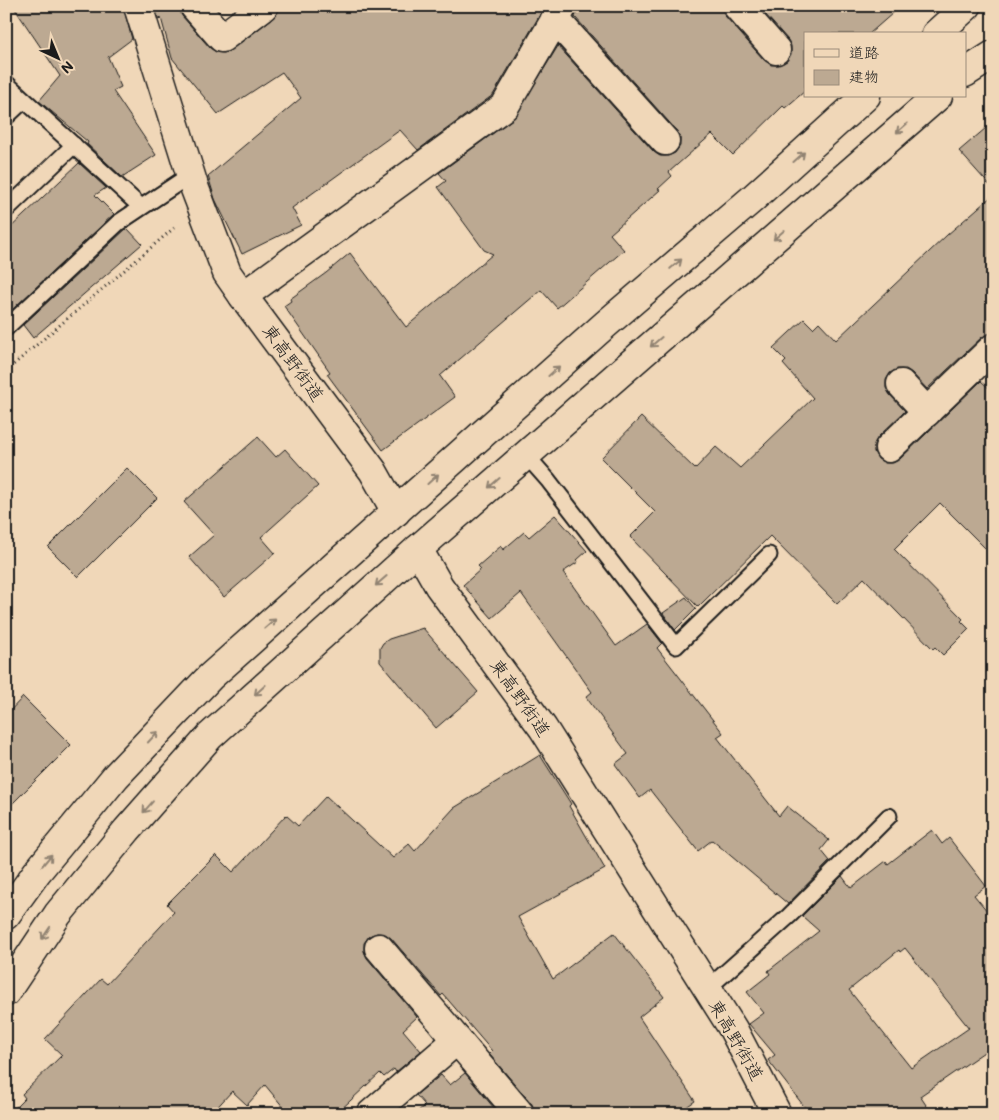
<svg xmlns="http://www.w3.org/2000/svg" width="999" height="1120" viewBox="0 0 999 1120" font-family="Mali,'Klee One',sans-serif">
<style>
.building{fill:#bca992;stroke:#1c1c1c;fill-rule:evenodd}
.lines{fill:none;stroke-linecap:round;stroke-linejoin:round}
.lane-casing{stroke:#1c1c1c;stroke-width:19}
.street-casing{stroke:#1c1c1c;stroke-width:31}
.secondary-casing{stroke:#1c1c1c;stroke-width:31}
.path{stroke:#1c1c1c;stroke-width:3;stroke-dasharray:1 4;stroke-linecap:butt}
.lane{stroke:#f0d7b8;stroke-width:15}
.street{stroke:#f0d7b8;stroke-width:28}
.secondary{stroke:#f0d7b8;stroke-width:28}
.oneway{stroke:#918372}
.labels{text-anchor:middle;stroke-width:4;stroke-linejoin:round;paint-order:stroke}
.street-label{font-size:18px;fill:#1c1c1c;stroke:#f0d7b8}
</style>
<rect width="100%" height="100%" fill="#f0d7b8"/>
<filter id="ink" filterUnits="userSpaceOnUse"><feTurbulence type="fractalNoise" baseFrequency=".02" numOctaves="2"/><feDisplacementMap in="SourceGraphic" scale="10" xChannelSelector="R" yChannelSelector="G"/><feConvolveMatrix kernelMatrix="1 2 1 2 8 2 1 2 1" color-interpolation-filters="sRGB"/></filter>
<g filter="url(#ink)">
<g class="building">
<path d="M 13,6 L 123,6 L 132,39 L 108,57 L 121,87 L 113,91 L 156,155 L 122,177 L 87,144 L 88,142 L 39,101 L 60,76 Z"/>
<path d="M 154,6 L 179,6 L 182,16 L 210,48 L 216,52 L 224,53 L 231,50 L 273,18 L 278,12 L 279,6 L 545,6 L 493,95 L 418,150 L 400,130 L 292,208 L 301,225 L 242,254 L 215,199 L 208,176 L 301,98 L 282,72 L 218,114 L 172,58 L 161,18 L 159,20 Z"/>
<path d="M 579,6 L 722,6 L 725,16 L 764,60 L 771,65 L 779,65 L 787,61 L 791,54 L 791,46 L 788,40 L 758,6 L 901,6 L 869,34 L 805,34 L 805,91 L 785,108 L 783,106 L 733,155 L 712,134 L 669,172 L 672,176 L 658,189 L 660,190 L 610,234 L 624,250 L 557,308 L 541,290 L 440,376 L 455,397 L 383,450 L 327,374 L 330,372 L 284,306 L 291,301 L 290,299 L 326,273 L 350,253 L 406,327 L 493,254 L 484,250 L 438,187 L 446,181 L 439,173 L 514,118 L 558,46 L 654,152 L 660,156 L 668,156 L 675,153 L 680,146 L 680,138 L 677,131 L 575,17 Z"/>
<path d="M 993,122 L 993,189 L 959,151 Z"/>
<path d="M 79,163 L 106,188 L 95,195 L 114,214 L 11,311 L 6,305 L 6,232 Z"/>
<path d="M 993,195 L 993,333 L 982,337 L 927,389 L 912,373 L 906,369 L 897,369 L 890,373 L 886,380 L 886,388 L 890,395 L 905,411 L 878,437 L 874,444 L 874,452 L 878,459 L 885,463 L 893,463 L 900,459 L 981,381 L 993,392 L 993,556 L 940,503 L 894,549 L 963,619 L 961,621 L 969,629 L 943,655 L 935,647 L 933,649 L 864,578 L 837,604 L 770,536 L 698,607 L 630,537 L 655,512 L 601,458 L 641,417 L 695,469 L 716,447 L 740,468 L 813,398 L 783,364 L 786,361 L 773,348 L 804,319 L 813,328 L 819,322 L 836,340 L 947,235 Z"/>
<path d="M 127,228 L 142,244 L 33,338 L 23,325 Z"/>
<path d="M 258,437 L 276,457 L 285,449 L 318,486 L 261,537 L 275,553 L 224,597 L 189,557 L 214,535 L 184,502 Z"/>
<path d="M 127,468 L 157,498 L 78,577 L 48,547 Z"/>
<path d="M 555,515 L 587,551 L 577,560 L 578,562 L 563,572 L 616,646 L 647,624 L 662,643 L 657,648 L 723,733 L 717,737 L 779,816 L 787,806 L 829,840 L 821,850 L 830,861 L 788,904 L 712,840 L 698,851 L 650,790 L 640,798 L 615,764 L 628,754 L 586,697 L 592,692 L 521,593 L 492,618 L 463,585 L 481,569 L 478,566 L 501,546 L 503,550 L 524,532 L 529,537 Z"/>
<path d="M 686,597 L 696,609 L 675,630 L 663,613 Z"/>
<path d="M 423,628 L 478,692 L 436,728 L 380,662 L 380,648 L 383,643 L 389,639 Z"/>
<path d="M 23,697 L 71,745 L 6,810 L 6,715 Z"/>
<path d="M 540,755 L 571,804 L 569,806 L 605,869 L 518,917 L 553,979 L 614,933 L 664,997 L 639,1017 L 695,1101 L 676,1114 L 535,1114 L 532,1104 L 489,1054 L 492,1051 L 443,994 L 441,996 L 391,938 L 385,934 L 377,933 L 369,936 L 364,943 L 364,951 L 367,958 L 417,1017 L 403,1030 L 421,1051 L 396,1072 L 394,1069 L 384,1077 L 380,1073 L 336,1114 L 289,1114 L 265,1085 L 247,1105 L 232,1091 L 211,1114 L 9,1114 L 25,1098 L 22,1094 L 62,1055 L 45,1039 L 101,979 L 107,984 L 174,912 L 167,904 L 216,855 L 233,872 L 286,815 L 298,826 L 326,796 L 393,858 L 409,844 L 415,851 L 454,808 Z"/>
<path d="M 932,830 L 942,844 L 949,838 L 986,886 L 974,895 L 993,918 L 993,1057 L 987,1050 L 920,1096 L 932,1114 L 810,1114 L 768,1060 L 775,1055 L 749,1024 L 764,1013 L 747,992 L 770,974 L 768,971 L 819,931 L 802,916 L 842,876 L 851,888 L 886,861 L 888,864 ZM 905,948 L 969,1028 L 911,1068 L 849,990 L 899,950 L 900,952 Z"/>
<path d="M 465,1073 L 499,1114 L 415,1114 L 425,1105 L 416,1095 L 441,1075 L 450,1085 Z"/>
</g>
<g class="lines">
<g class="lane-casing">
<g id="lane">
<path d="M 6,83 L 141,207"/>
<path d="M 6,117 L 24,100"/>
<path d="M 6,210 L 74,145"/>
<path d="M 6,328 L 118,223 L 190,175"/>
<path d="M 526,455 L 548,480 L 676,646 L 769,555"/>
<path d="M 707,989 L 789,916 L 889,816"/>
</g>
</g>
<g class="street-casing">
<g id="street">
<path d="M 194,6 L 222,38 L 264,6"/>
<path d="M 737,6 L 776,50"/>
<path d="M 555,19 L 665,141"/>
<path d="M 901,384 L 927,412"/>
<path d="M 889,448 L 993,348"/>
<path d="M 396,512 L 373,471 L 243,296 L 505,106 L 563,6"/>
<path d="M 418,549 L 439,586 L 543,728 L 733,1029 L 777,1114"/>
<path d="M 379,948 L 520,1114"/>
<path d="M 371,1114 L 457,1040"/>
</g>
</g>
<g class="secondary-casing">
<g id="secondary">
<path d="M 138,6 L 195,189 L 227,273 L 243,296"/>
<path d="M 936,34 L 967,6"/>
<path d="M 965,73 L 993,55"/>
<path d="M 6,915 L 37,872 L 116,776 L 210,677 L 606,324 L 751,200 L 866,96"/>
<path d="M 6,992 L 58,914 L 127,830 L 210,736 L 418,549 L 938,96"/>
</g>
</g>
<path class="path" d="M 6,371 L 174,228"/>
<use href="#lane" class="lane"/>
<use href="#street" class="street"/>
<use href="#secondary" class="secondary"/>
</g>
<defs><path id="oneway-shaft" d="M-6 0H5M1.5-3L5.5 0L1.5 3" fill="none" stroke-width="1.6" stroke-linecap="round" stroke-linejoin="round" transform="scale(1.25)"/></defs>
<g class="oneway">
<use href="#oneway-shaft" transform="translate(902 128) rotate(139)"/>
<use href="#oneway-shaft" transform="translate(799 157) rotate(-42)"/>
<use href="#oneway-shaft" transform="translate(779 235) rotate(139)"/>
<use href="#oneway-shaft" transform="translate(676 264) rotate(-40)"/>
<use href="#oneway-shaft" transform="translate(656 342) rotate(139)"/>
<use href="#oneway-shaft" transform="translate(554 371) rotate(-42)"/>
<use href="#oneway-shaft" transform="translate(433 479) rotate(-42)"/>
<use href="#oneway-shaft" transform="translate(494 483) rotate(139)"/>
<use href="#oneway-shaft" transform="translate(381 581) rotate(139)"/>
<use href="#oneway-shaft" transform="translate(270 624) rotate(-41)"/>
<use href="#oneway-shaft" transform="translate(260 690) rotate(138)"/>
<use href="#oneway-shaft" transform="translate(153 737) rotate(-47)"/>
<use href="#oneway-shaft" transform="translate(148 807) rotate(131)"/>
<use href="#oneway-shaft" transform="translate(47 860) rotate(-50)"/>
<use href="#oneway-shaft" transform="translate(46 933) rotate(124)"/>
</g>
</g>
<g class="labels">
<g class="street-label">
<text transform="translate(293 363) rotate(54)" y="6">東高野街道</text>
<text transform="translate(520 698) rotate(55)" y="6">東高野街道</text>
<text transform="translate(736 1040) rotate(60)" y="6">東高野街道</text>
</g>
</g>
<rect width="999" height="1120" fill="none" stroke="#f0d7b8" stroke-width="25"/>
<rect x="12" y="12" width="974" height="1095" fill="none" stroke="#1c1c1c" stroke-width="2" filter="url(#ink)"/>
<rect x="804" y="32" width="162" height="65" fill="#f0d7b8" stroke="#9b8c7a"/>
<rect x="814" y="49" width="25" height="8" fill="#f0d7b8" stroke="#9b8c7a"/>
<text x="849" y="58" font-size="15" fill="#1c1c1c">道路</text>
<rect x="814" y="70" width="25" height="15" fill="#bca992" stroke="#9b8c7a"/>
<text x="849" y="82" font-size="15" fill="#1c1c1c">建物</text>
<g transform="translate(58 58) rotate(136)" stroke="#f0d7b8" stroke-width="4" paint-order="stroke">
<path d="M0-4L9 19L0 12L-9 19Z" fill="#1c1c1c"/>
<text y="-8" font-size="14" font-weight="bold" text-anchor="middle" fill="#1c1c1c">N</text>
</g>
</svg>
